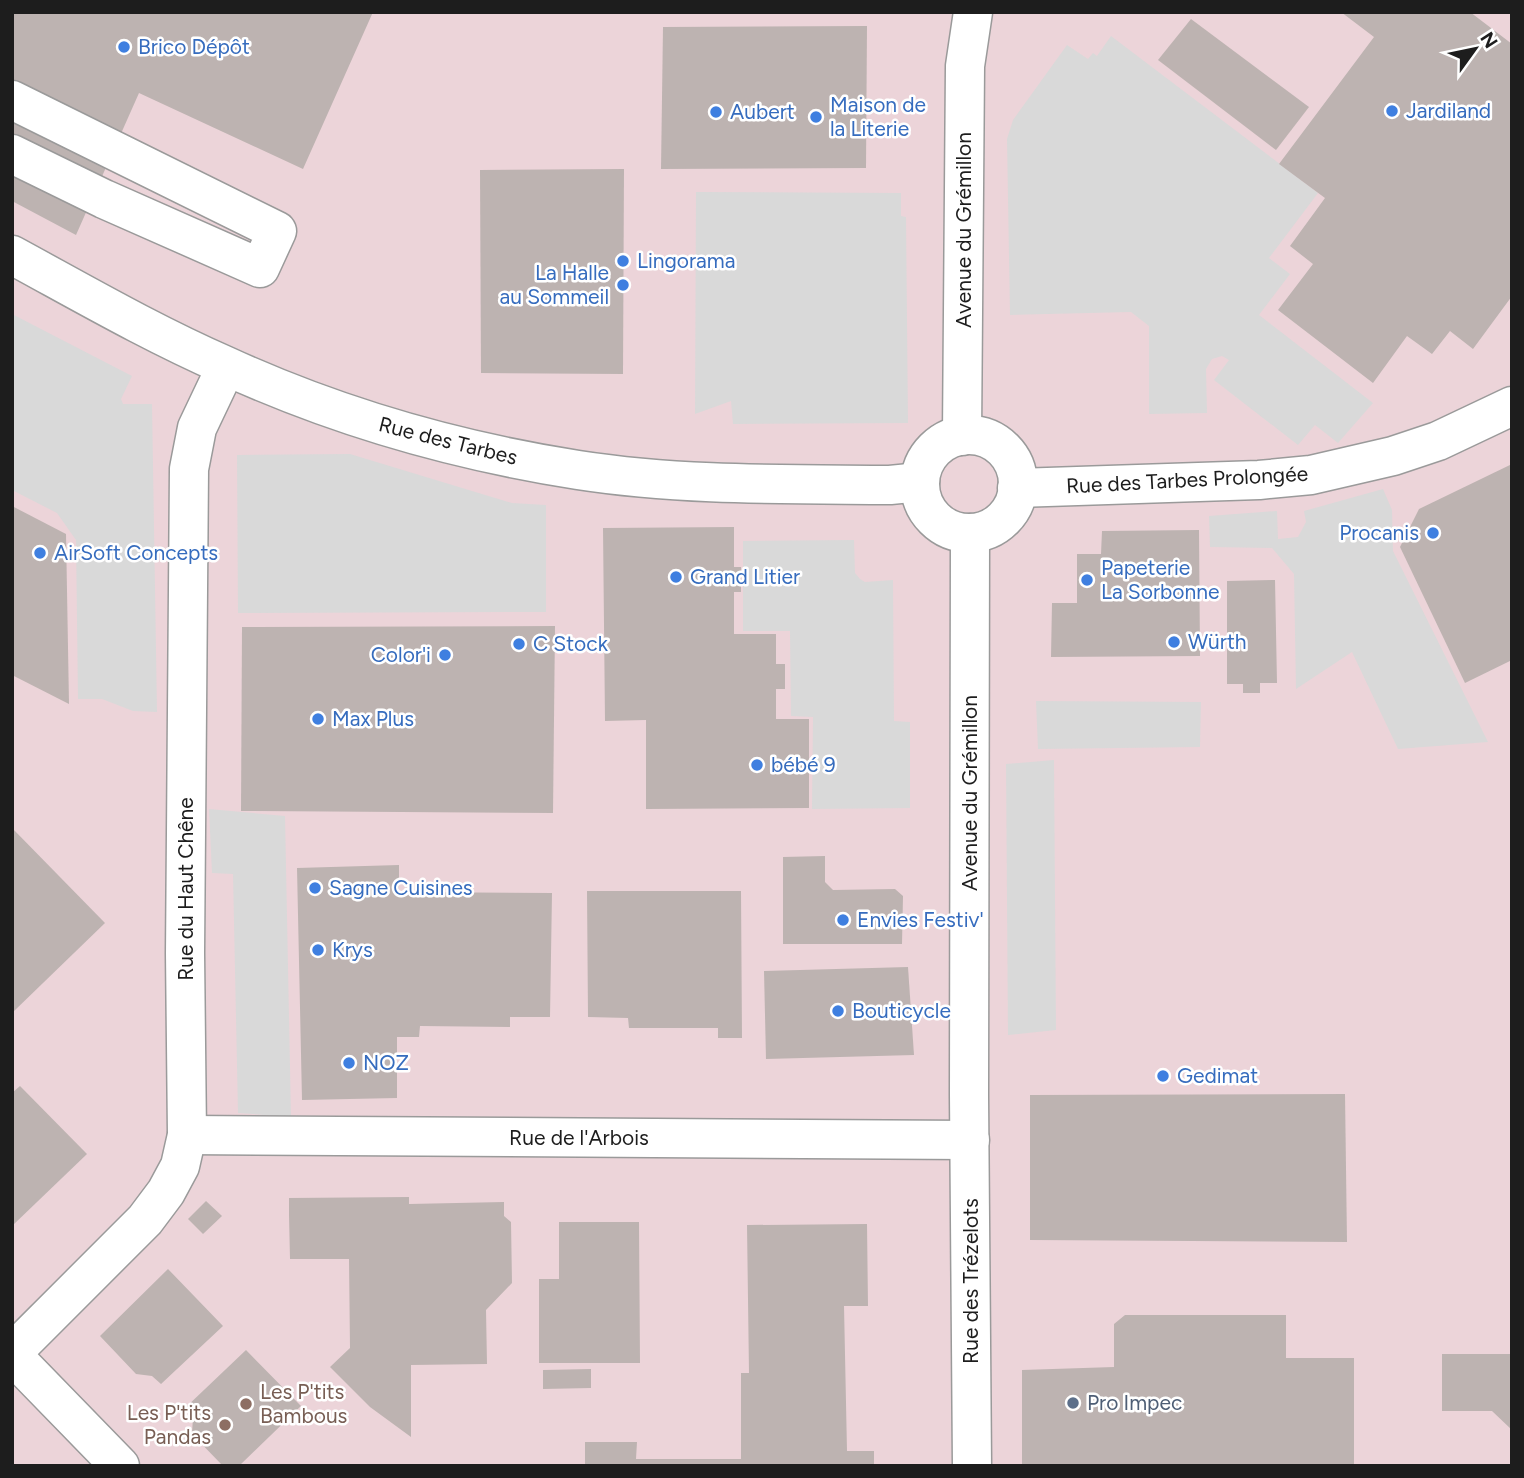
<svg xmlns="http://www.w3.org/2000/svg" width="1524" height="1478" viewBox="0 0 1524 1478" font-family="Figtree,sans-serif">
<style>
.commercial{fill:#ecd4d9}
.parking{fill:#d9d9d9}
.building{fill:#bdb3b1}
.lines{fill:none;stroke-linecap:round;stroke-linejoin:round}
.minor-casing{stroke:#9a9a9a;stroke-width:41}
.minor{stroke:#fff;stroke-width:38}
.shop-dot{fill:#3f7fe0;stroke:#fff;stroke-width:2.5}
.service-dot{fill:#5c6f8a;stroke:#fff;stroke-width:2.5}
.education-dot{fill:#8d6e63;stroke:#fff;stroke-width:2.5}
.labels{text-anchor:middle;stroke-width:5;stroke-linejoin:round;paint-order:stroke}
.shop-label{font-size:21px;fill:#366cbe;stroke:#fff;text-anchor:start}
.street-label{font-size:21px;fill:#1d1d1d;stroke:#fff}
.education-label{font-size:21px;fill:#785e54;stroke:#fff;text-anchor:start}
.service-label{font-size:21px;fill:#4e5e75;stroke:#fff;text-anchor:start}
</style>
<rect width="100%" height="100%" fill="#ede8e4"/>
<rect class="commercial" x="12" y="12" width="1500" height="1454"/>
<g class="parking">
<path d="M 1111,36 L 1318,193 L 1269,258 L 1290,274 L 1259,315 L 1373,403 L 1338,443 L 1315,425 L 1298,445 L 1214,380 L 1229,360 L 1222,356 L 1212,359 L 1206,369 L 1207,413 L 1149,414 L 1149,326 L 1131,312 L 1010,315 L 1007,139 L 1013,120 L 1067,45 L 1088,59 L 1093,53 L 1097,56 Z"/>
<path d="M 696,192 L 901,193 L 901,216 L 906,217 L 908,423 L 733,424 L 731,401 L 695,414 Z"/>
<path d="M 12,314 L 132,376 L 121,399 L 123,404 L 152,404 L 157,712 L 133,711 L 102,699 L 78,699 L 76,540 L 57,513 L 12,490 Z"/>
<path d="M 350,454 L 512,503 L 546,505 L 546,612 L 238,613 L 237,455 Z"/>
<path d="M 1383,489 L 1392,510 L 1393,551 L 1488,742 L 1398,749 L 1352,652 L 1296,689 L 1294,574 L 1272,548 L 1210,547 L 1209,516 L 1277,511 L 1278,539 L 1298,537 L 1306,522 L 1304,511 Z"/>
<path d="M 854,540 L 855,573 L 860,579 L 865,582 L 893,580 L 894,721 L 910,722 L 910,808 L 812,809 L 813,717 L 791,716 L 790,631 L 743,631 L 743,541 Z"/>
<path d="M 1036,701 L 1201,702 L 1200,747 L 1038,749 Z"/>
<path d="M 1054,760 L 1056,1030 L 1008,1035 L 1006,764 Z"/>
<path d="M 209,809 L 285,816 L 291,1117 L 238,1113 L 233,874 L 212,873 Z"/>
</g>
<g class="building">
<path d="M 12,12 L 373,12 L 303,169 L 139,93 L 76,235 L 12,201 Z"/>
<path d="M 1341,12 L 1470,12 L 1512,44 L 1512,296 L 1473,349 L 1450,331 L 1432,354 L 1407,336 L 1373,383 L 1278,310 L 1313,264 L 1290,246 L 1325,198 L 1279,164 L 1374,37 Z"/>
<path d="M 1191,19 L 1309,107 L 1276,150 L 1158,60 Z"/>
<path d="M 867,26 L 866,168 L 661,169 L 663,27 Z"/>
<path d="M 624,169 L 623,374 L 481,373 L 480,170 Z"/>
<path d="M 1512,464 L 1512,660 L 1465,683 L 1400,547 L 1419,509 Z"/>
<path d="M 12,506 L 66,534 L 69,704 L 12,675 Z"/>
<path d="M 734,527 L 734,567 L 741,567 L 741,592 L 734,592 L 734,634 L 776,634 L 776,664 L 785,664 L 785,689 L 776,689 L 776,719 L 809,719 L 809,808 L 646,809 L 646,720 L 605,721 L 603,528 Z"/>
<path d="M 1199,530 L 1200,656 L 1051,657 L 1052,603 L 1077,603 L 1077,554 L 1101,554 L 1102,531 Z"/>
<path d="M 1275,580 L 1277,683 L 1260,683 L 1260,693 L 1243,693 L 1243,684 L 1227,684 L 1227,581 Z"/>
<path d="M 555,626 L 553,813 L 241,811 L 242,627 Z"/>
<path d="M 12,828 L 105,923 L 12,1013 Z"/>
<path d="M 825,856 L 825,882 L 833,890 L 895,889 L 903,896 L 902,944 L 783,944 L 783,857 Z"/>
<path d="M 399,865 L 399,892 L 552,893 L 550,1017 L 510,1017 L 510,1027 L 420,1026 L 419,1037 L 397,1037 L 397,1098 L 302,1100 L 297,868 Z"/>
<path d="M 587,891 L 741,891 L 742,1038 L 718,1038 L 718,1028 L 629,1028 L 628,1018 L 588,1017 Z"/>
<path d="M 908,967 L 914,1055 L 766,1059 L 764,971 Z"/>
<path d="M 20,1086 L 87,1154 L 12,1226 L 12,1093 Z"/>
<path d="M 1345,1094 L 1347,1242 L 1030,1240 L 1030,1095 Z"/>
<path d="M 409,1197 L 409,1204 L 504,1202 L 504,1216 L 511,1222 L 512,1283 L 486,1310 L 487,1364 L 411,1365 L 411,1437 L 370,1407 L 330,1367 L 350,1348 L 349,1259 L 290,1259 L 289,1215 L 289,1198 Z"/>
<path d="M 206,1201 L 222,1216 L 203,1234 L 188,1219 Z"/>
<path d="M 559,1222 L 639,1222 L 640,1363 L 539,1363 L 539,1279 L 559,1279 Z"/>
<path d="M 867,1224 L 868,1306 L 844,1306 L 847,1451 L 874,1451 L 874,1466 L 585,1466 L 585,1442 L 637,1442 L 636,1459 L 741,1459 L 741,1373 L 749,1373 L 747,1225 Z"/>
<path d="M 168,1269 L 223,1326 L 161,1384 L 152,1376 L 136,1374 L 100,1336 Z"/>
<path d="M 1125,1315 L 1286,1315 L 1286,1358 L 1354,1358 L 1354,1466 L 1022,1466 L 1022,1370 L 1114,1367 L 1114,1324 Z"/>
<path d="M 246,1350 L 301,1406 L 239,1466 L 223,1466 L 192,1434 L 193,1417 L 184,1409 Z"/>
<path d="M 1442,1354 L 1512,1354 L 1512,1430 L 1492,1411 L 1442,1411 Z"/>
<path d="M 591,1369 L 591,1388 L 543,1389 L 543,1370 Z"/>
</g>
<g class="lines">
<g class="minor-casing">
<g id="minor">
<path d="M 12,100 L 277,231 L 260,268 L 104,199 L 12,154"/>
<path d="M 12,255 C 82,293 151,333 224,365 C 335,416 457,451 578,470 C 681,486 786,484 890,485 L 920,482"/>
<circle cx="969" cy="484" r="49"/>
<path d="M 962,436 L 965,66 L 973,12"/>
<path d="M 1017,488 L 1259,480 L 1311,475 L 1393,456 L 1438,441 L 1512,406"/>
<path d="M 970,533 L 969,1095 L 972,1466"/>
<path d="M 187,1135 L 970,1140"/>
<path d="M 12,1353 L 145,1220 L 166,1192 L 180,1166 L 187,1135 L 185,953 L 189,469 L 197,428 L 226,367"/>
<path d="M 12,1355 L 120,1466"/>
</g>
</g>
<use href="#minor" class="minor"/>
</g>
<g class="shop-dot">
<circle cx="124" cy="47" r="7"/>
<circle cx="1392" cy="111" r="7"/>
<circle cx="716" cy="112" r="7"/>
<circle cx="816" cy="117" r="7"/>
<circle cx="623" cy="261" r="7"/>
<circle cx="623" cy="285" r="7"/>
<circle cx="1433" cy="533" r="7"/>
<circle cx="40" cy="553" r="7"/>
<circle cx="676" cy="577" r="7"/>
<circle cx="1087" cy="580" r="7"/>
<circle cx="1174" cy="642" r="7"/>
<circle cx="519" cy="644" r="7"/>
<circle cx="445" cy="655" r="7"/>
<circle cx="318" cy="719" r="7"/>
<circle cx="757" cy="765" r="7"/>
<circle cx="315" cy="888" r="7"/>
<circle cx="843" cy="920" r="7"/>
<circle cx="318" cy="950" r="7"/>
<circle cx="838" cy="1011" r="7"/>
<circle cx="349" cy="1063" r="7"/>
<circle cx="1163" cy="1076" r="7"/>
</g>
<circle class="service-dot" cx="1073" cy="1403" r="7"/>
<g class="education-dot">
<circle cx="246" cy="1404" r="7"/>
<circle cx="225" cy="1425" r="7"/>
</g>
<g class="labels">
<g class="shop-label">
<text x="138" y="54">Brico Dépôt</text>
<text x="830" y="112">Maison de<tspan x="830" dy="24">la Literie</tspan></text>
<text x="1406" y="118">Jardiland</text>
<text x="730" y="119">Aubert</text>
<text x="637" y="268">Lingorama</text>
<text x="609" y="280" text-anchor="end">La Halle<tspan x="609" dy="24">au Sommeil</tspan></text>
<text x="1419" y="540" text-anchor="end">Procanis</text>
<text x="54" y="560">AirSoft Concepts</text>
<text x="1101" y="575">Papeterie<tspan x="1101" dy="24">La Sorbonne</tspan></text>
<text x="690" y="584">Grand Litier</text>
<text x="1188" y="649">Würth</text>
<text x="533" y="651">C Stock</text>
<text x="431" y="662" text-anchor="end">Color'i</text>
<text x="332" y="726">Max Plus</text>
<text x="771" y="772">bébé 9</text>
<text x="329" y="895">Sagne Cuisines</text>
<text x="857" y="927">Envies Festiv'</text>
<text x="332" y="957">Krys</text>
<text x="852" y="1018">Bouticycle</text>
<text x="363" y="1070">NOZ</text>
<text x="1177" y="1083">Gedimat</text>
</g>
<g class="street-label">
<text transform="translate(964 230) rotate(-90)" y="7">Avenue du Grémillon</text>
<text transform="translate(448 441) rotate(14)" y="7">Rue des Tarbes</text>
<text transform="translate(1187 480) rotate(-3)" y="7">Rue des Tarbes Prolongée</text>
<text transform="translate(970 793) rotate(-90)" y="7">Avenue du Grémillon</text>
<text transform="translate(186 889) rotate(-90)" y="7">Rue du Haut Chêne</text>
<text x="579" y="1145">Rue de l'Arbois</text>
<text transform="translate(971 1281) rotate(-90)" y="7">Rue des Trézelots</text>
</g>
<g class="education-label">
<text x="260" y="1399">Les P'tits<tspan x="260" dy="24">Bambous</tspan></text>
<text x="211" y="1420" text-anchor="end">Les P'tits<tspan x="211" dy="24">Pandas</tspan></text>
</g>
<g class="service-label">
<text x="1087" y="1410">Pro Impec</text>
</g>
</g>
<rect width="1524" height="1478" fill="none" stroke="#1d1d1d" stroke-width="28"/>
<g transform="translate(1475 49) rotate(57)" stroke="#ffffff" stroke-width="5" paint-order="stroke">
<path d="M0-5L12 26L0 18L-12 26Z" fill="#1d1d1d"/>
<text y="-10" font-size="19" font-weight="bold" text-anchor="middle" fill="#1d1d1d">N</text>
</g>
</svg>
